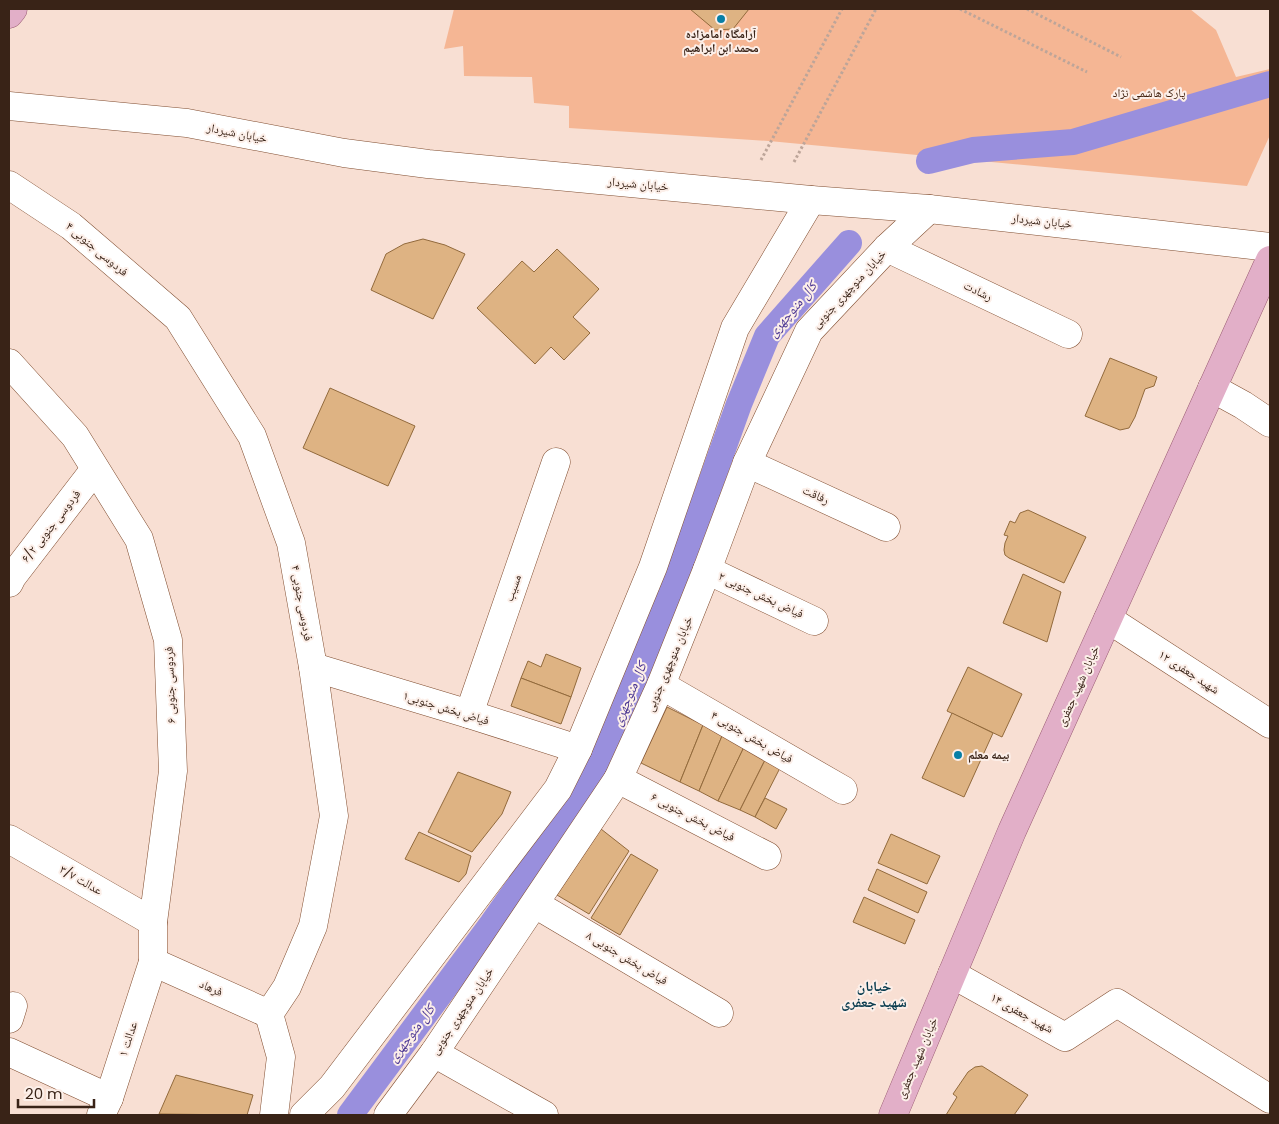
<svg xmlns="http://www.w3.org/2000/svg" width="1279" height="1124" viewBox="0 0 1279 1124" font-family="Poppins,'Noto Naskh Arabic',sans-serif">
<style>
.green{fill:#f5b694}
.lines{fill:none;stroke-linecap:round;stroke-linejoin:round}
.canal{stroke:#998fdd;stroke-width:26}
.building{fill:#deb383;stroke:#926a3c}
.minor-casing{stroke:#814e31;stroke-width:29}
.major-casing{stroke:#9a5c73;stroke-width:29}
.path{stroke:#bda599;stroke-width:3;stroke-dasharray:2.5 2.5;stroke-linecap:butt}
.minor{stroke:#fff;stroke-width:28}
.major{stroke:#e2afc8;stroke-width:28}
.poi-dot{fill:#087fa6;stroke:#fcefe9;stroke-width:2}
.labels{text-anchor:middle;stroke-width:4;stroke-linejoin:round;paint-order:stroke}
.poi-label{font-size:12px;font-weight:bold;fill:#392317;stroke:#fcefe9}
.park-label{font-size:12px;fill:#401f0d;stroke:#fcefe9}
.street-label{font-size:12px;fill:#392317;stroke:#fcefe9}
.water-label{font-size:14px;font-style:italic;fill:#4d3894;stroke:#fcefe9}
.neighbourhood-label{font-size:14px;font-weight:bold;fill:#083b4e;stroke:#fcefe9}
</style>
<rect width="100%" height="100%" fill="#f8dfd3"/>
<path class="green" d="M 454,9 L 1190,9 L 1216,30 L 1236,77 L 1270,69 L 1270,135 L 1247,186 L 769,141 L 569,128 L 569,106 L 534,103 L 532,77 L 464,76 L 463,46 L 444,49 Z"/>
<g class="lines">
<g class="canal">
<path d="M 929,161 L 973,150 L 1073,142 L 1270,84"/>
<path d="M 350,1115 L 492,924 L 593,780 L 671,594 L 739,404 L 767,336 L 849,243"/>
</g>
</g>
<g class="building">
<path d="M 690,9 L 749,9 L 733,29 L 715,30 Z"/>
<path d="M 423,239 L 445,245 L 465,254 L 433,319 L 371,290 L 386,254 L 404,244 Z"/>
<path d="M 557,249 L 599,289 L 573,317 L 590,333 L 564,360 L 551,347 L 535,364 L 477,308 L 522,261 L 534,272 Z"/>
<path d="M 1110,358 L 1157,377 L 1154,386 L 1145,389 L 1135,417 L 1129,428 L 1120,430 L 1085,416 Z"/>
<path d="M 330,388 L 415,426 L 388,486 L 303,448 Z"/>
<path d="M 1028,510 L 1086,537 L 1064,583 L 1009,558 L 1005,555 L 1004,550 L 1005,543 L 1008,536 L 1004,535 L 1010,521 L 1015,523 L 1020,513 Z"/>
<path d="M 1023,574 L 1061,592 L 1047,642 L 1003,623 Z"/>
<path d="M 546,654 L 581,668 L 571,697 L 521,678 L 528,661 L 541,667 Z"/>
<path d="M 968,667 L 1022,694 L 1002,737 L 947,711 Z"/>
<path d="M 521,678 L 571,697 L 561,724 L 511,706 Z"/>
<path d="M 667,707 L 703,725 L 680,782 L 641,763 Z"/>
<path d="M 952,713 L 993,733 L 964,797 L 922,778 Z"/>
<path d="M 703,725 L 722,736 L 699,791 L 680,782 Z"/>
<path d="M 722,736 L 744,747 L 718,801 L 699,791 Z"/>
<path d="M 744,747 L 766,758 L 740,810 L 718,801 Z"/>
<path d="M 766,758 L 781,766 L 755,817 L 740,810 Z"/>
<path d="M 458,772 L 511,792 L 502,814 L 472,852 L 428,832 Z"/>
<path d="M 765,798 L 787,809 L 776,829 L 755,817 Z"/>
<path d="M 601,829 L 629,851 L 589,914 L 557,895 Z"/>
<path d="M 419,832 L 471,856 L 466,874 L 459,882 L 405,859 Z"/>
<path d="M 891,834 L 940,856 L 927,884 L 878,863 Z"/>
<path d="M 631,854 L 658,870 L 620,935 L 591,918 Z"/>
<path d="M 877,869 L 927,892 L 918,913 L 868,890 Z"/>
<path d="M 864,897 L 915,920 L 905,944 L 853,922 Z"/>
<path d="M 982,1066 L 1028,1095 L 1014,1115 L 946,1115 L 957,1097 L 953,1094 L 968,1072 L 975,1067 Z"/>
<path d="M 176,1075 L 253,1095 L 247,1115 L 159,1114 Z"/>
</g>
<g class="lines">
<g class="minor-casing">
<g id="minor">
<path d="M 9,106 L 187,123 L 344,153 L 428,164 L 811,200 L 929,209 L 1270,247"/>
<path d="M 9,185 L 71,226 L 178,318 L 252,436 L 291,543 L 313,667 L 334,816 L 313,926 L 287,987 L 269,1014 L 281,1057 L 274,1115"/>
<path d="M 887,248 L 1068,334"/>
<path d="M 9,363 L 75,436 L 139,539 L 168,640 L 173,771 L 153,922 L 153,962 L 109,1098 L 101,1115"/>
<path d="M 1212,388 L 1243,405 L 1270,423"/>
<path d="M 747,463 L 886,527"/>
<path d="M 707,570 L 814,621"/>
<path d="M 9,583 L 12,577 L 95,469"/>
<path d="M 1108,619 L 1270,724"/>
<path d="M 313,667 L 469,714 L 578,749"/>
<path d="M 661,685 L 843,790"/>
<path d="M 469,714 L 556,462"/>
<path d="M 618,779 L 767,856"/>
<path d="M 9,839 L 153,922"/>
<path d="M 535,904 L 719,1013"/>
<path d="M 153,962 L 269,1014"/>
<path d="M 952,974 L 1065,1037 L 1117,1003 L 1270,1099"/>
<path d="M 9,1019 L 13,1006"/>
<path d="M 9,1052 L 109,1098"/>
<path d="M 434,1053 L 544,1115"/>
<path d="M 304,1115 L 332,1087 L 558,789 L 578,749 L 653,567 L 735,328 L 811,200"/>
<path d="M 388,1115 L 434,1053 L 618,779 L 661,685 L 707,570 L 747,463 L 809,331 L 887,248 L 929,209"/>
</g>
</g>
<g class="major-casing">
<g id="major">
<path d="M 9,14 L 13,9"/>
<path d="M 893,1115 L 1012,831 L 1270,260"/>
</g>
</g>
<g class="path">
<path d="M 960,9 L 1087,72"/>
<path d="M 1027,9 L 1121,57"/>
<path d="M 761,160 L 842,9"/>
<path d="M 794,162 L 876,9"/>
</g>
<use href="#minor" class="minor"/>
<use href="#major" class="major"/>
</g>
<g class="poi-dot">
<circle cx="721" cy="19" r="5"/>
<circle cx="958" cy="755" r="5"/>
</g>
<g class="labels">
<g class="poi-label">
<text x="721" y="38">آرامگاه امامزاده<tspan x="721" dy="14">محمد ابن ابراهیم</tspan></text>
<text x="968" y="759" text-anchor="start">بیمه معلم</text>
</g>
<g class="park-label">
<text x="1149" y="97">پارک هاشمی نژاد</text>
</g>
<g class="street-label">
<text transform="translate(237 133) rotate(11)" y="4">خیابان شیردار</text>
<text transform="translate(638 184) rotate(5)" y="4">خیابان شیردار</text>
<text transform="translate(1042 221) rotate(6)" y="4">خیابان شیردار</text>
<text transform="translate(97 249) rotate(40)" y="4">فردوسی جنوبی ۴</text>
<text transform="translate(849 289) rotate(-47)" y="4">خیابان منوچهری جنوبی</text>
<text transform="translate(978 291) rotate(26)" y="4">رشادت</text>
<text transform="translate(816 495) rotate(25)" y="4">رفاقت</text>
<text transform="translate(51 526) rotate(-52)" y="4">فردوسی جنوبی ۶/۲</text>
<text transform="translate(513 588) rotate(-71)" y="4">مسیب</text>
<text transform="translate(761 595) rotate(25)" y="4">فیاض بخش جنوبی ۲</text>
<text transform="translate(302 603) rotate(80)" y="4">فردوسی جنوبی ۴</text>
<text transform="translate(669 664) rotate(-67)" y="4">خیابان منوچهری جنوبی</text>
<text transform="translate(1189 672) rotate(33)" y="4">شهید جعفری ۱۲</text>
<text transform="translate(170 685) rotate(-92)" y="4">فردوسی جنوبی ۶</text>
<text transform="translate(1078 686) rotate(-66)" y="4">خیابان شهید جعفری</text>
<text transform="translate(446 708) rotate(17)" y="4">فیاض بخش جنوبی۱</text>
<text transform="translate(752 737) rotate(30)" y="4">فیاض بخش جنوبی ۴</text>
<text transform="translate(693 817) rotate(27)" y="4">فیاض بخش جنوبی ۶</text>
<text transform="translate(81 880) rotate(30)" y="4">عدالت ۳/۷</text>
<text transform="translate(627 958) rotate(31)" y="4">فیاض بخش جنوبی ۸</text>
<text transform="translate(211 988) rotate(24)" y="4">فرهاد</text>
<text transform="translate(462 1011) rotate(-56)" y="4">خیابان منوچهری جنوبی</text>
<text transform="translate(1022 1013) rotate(29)" y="4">شهید جعفری ۱۴</text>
<text transform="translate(128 1039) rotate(-72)" y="4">عدالت ۱</text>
<text transform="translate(917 1058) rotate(-67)" y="4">خیابان شهید جعفری</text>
</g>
<g class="water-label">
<text transform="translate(792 309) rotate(-50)" y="5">کال منوچهری</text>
<text transform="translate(629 694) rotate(-67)" y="5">کال منوچهری</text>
<text transform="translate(411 1033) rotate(-53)" y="5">کال منوچهری</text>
</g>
<g class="neighbourhood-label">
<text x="874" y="991">خیابان<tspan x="874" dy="16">شهید جعفری</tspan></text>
</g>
</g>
<rect width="1279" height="1124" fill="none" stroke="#392317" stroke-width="20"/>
<path d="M18 1099v8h76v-8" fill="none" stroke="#392317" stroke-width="2.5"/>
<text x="25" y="1099" font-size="15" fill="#392317" stroke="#fcefe9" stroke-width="4" paint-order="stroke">20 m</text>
</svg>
